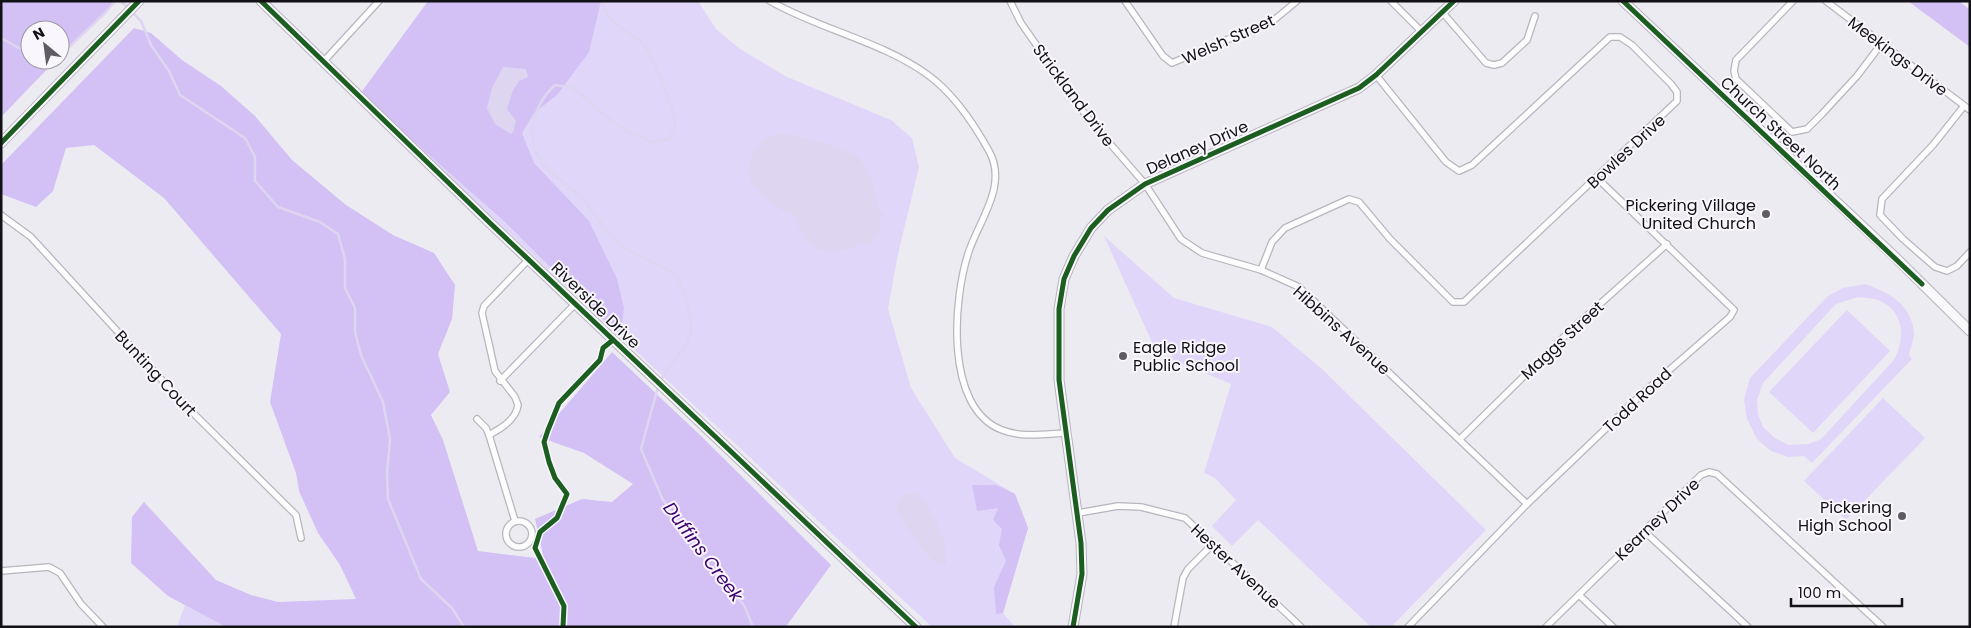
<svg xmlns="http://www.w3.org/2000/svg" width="1971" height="628" viewBox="0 0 1971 628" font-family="Poppins,sans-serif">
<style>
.green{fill:#e0d6f9;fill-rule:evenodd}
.forest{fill:#d3c0f5}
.water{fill:#ded5f1}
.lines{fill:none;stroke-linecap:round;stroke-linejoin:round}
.stream{stroke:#ded5f1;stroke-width:2.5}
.street-casing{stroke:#b8b6bc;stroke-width:8}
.secondary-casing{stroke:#b8b6bc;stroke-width:11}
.street{stroke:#fcfcfd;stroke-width:5.5}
.secondary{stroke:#f9f8fb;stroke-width:9}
.cycleway-casing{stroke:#f9f6fe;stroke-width:8}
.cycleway{stroke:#1b5e20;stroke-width:5}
.poi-dot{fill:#5f5d62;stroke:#f9f6fe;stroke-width:2}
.labels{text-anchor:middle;stroke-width:4;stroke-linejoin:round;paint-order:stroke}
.street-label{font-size:16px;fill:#121115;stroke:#f9f6fe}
.poi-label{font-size:16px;fill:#121115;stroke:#f9f6fe;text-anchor:end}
.water-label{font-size:18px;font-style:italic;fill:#3d0170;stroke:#f9f6fe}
</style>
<rect width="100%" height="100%" fill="#edebf2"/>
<g class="green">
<path d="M 431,1 L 698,1 L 716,29 L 740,49 L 787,77 L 891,120 L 912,138 L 919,167 L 898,254 L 888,309 L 911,388 L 955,458 L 1015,494 L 1028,528 L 1003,613 L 1015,627 L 932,627 L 363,97 Z"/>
<path d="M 1104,236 L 1174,298 L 1272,327 L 1322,369 L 1486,530 L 1391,627 L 1371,627 L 1258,520 L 1232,546 L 1212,526 L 1236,500 L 1215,478 L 1204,473 L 1231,384 L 1174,360 L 1169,352 L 1155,349 Z"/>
<path d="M 1865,284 C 1888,292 1912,304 1914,333 C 1914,340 1910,349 1909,355 L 1912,359 L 1812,463 L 1804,456 L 1788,457 L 1771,451 L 1757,439 L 1747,419 L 1744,400 L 1750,378 L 1828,296 L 1843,288 ZM 1858,297 C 1864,298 1872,298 1878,300 C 1905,311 1906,339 1893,361 L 1821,439 L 1809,444 L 1789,445 L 1775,438 L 1763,427 L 1758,414 L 1757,400 L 1763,383 L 1836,304 Z"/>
<path d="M 1847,310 L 1890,351 L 1813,433 L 1769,392 Z"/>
<path d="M 1883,398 L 1925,438 L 1846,520 L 1804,481 Z"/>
<path d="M 185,605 L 226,627 L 177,627 Z"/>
</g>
<g class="forest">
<path d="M 1,1 L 117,1 L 60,56 L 60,30 L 30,30 L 30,60 L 56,60 L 1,117 Z"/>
<path d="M 428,1 L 601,1 L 589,52 L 557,95 L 534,113 L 522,133 L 534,163 L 589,221 L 617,279 L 624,308 L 620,336 L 505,222 L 360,94 Z"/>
<path d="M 1908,1 L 1959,1 L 1970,10 L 1970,47 Z"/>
<path d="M 134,28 L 151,33 L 182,60 L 221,86 L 255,116 L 292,160 L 346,205 L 393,235 L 434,253 L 455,285 L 452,319 L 438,354 L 450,392 L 431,415 L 443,440 L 478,551 L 544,559 L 535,519 L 582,499 L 612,502 L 633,484 L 584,453 L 539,437 L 612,352 L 701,436 L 831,565 L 787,625 L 789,627 L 226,627 L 168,596 L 131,563 L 132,517 L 144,502 L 216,580 L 251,595 L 278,602 L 356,599 L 340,565 L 318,533 L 299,491 L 296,473 L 270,402 L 281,334 L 164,198 L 94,145 L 66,148 L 53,191 L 36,207 L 1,194 L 1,165 Z"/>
<path d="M 972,485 L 996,485 L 1015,494 L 1028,528 L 1003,613 L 996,614 L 994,587 L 1006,561 L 999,545 L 1002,529 L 993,520 L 998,508 L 977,511 Z"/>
</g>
<g class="water">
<path d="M 503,67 L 526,69 L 528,77 L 519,81 L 513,90 L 507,109 L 516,121 L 513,132 L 511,134 L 495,124 L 487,108 L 492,88 Z"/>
<path d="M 782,133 C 802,138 831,143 850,152 C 869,161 876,192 879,210 L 885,215 L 880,219 L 879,236 L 869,243 L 836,252 L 818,250 L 806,241 L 793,216 L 775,207 L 751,184 L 748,167 L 754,150 L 767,138 Z"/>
<path d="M 916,493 C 933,508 948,541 946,564 L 941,566 C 920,553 909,530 897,510 L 897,503 L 905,494 Z"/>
</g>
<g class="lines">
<g class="stream">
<path d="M 121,1 L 141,21 L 151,45 L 169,71 L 180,95 L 245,138 L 255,157 L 255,181 L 278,207 L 320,222 L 338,234 L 345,259 L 345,288 L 355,308 L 355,332 L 361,355 L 383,402 L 390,439 L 387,474 L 388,499 L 421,579 L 452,608 L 464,627"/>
<path d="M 604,1 C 602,23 630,30 643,44 C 652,53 675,111 675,125 C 675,130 671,135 669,139 L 652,142 L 631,133 L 613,122 L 573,88 L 555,85 C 534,104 523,139 543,163 C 555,178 573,188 585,202 C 598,217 606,234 622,246 C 638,258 660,262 675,275 C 683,282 691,315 691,326 C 692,346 667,365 660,382"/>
<path d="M 1,38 L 19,48 L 30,49"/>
<path d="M 60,50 L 66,50 L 106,12 L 115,1"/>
<path d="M 658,387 L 641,449 L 663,500 L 709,566 L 744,605 L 753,627"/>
</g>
<g class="street-casing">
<g id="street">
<path d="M 770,1 C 821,30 881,41 928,75 C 953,93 974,124 989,151 C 1008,185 980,219 969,251 C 953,298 944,408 1002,430 C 1022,438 1045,434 1066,433"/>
<path d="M 1010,1 L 1021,23 L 1063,83 L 1087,117 L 1145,184 L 1181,239 L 1202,253 L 1261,270 L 1299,287 L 1527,504"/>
<path d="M 1125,1 L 1163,56 L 1172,63 L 1274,20 L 1297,1"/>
<path d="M 1391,1 L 1422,32"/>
<path d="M 1793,1 L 1736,60 L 1734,71 L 1736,79 L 1792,132 L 1807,129 L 1822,114 L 1857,76 L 1882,43"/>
<path d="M 1826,1 L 1970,110"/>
<path d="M 1443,13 L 1486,63 L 1494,65 L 1502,63 L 1527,40 L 1535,16"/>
<path d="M 324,61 L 379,1"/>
<path d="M 1964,106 L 1933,145 L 1882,199 L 1880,215 L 1903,239 L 1935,267 L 1947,271 L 1957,266 L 1970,252"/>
<path d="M 1,215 L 31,237 L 183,403 L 296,515 L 301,538"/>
<path d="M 1261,270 L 1272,242 L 1285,228 L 1349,199 L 1359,202 L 1390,239 L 1453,302 L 1464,302 L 1677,101 L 1677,92 L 1671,84 L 1632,45 L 1620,37 L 1610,37 L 1472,165 L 1459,171 L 1446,162 L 1376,75"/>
<path d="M 500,381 L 576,303"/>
<path d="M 477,419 L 486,428 L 489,435"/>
<path d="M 1461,438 L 1572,329 L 1667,244"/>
<path d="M 1078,513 L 1118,506 L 1141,507 L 1185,518 L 1301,627"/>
<path d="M 515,521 L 489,435 C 500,429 516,420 518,405 L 515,397 L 495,371 L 482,313 L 484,306 L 529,259"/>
<circle cx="519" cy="534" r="13"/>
<path d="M 1644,531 L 1748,627"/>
<path d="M 1,571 L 49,567 L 60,573 L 81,604 L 103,627"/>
<path d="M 1579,595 L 1613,627"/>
<path d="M 1174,627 L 1183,578 L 1188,569 L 1213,544"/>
<path d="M 1408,627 L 1527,504 L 1643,393 L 1730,317 L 1734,310 L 1597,178"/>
<path d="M 1546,627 L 1701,475 L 1709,472 L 1717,474 L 1883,627"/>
</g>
</g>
<g class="secondary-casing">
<g id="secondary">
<path d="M 261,1 L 490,223 L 916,627"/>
<path d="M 1623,1 L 1894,256 L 1970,331"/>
<path d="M 1,143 L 139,1"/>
<path d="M 1073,627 L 1082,574 L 1081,543 L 1059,380 L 1059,309 L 1064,279 L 1074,256 L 1091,228 L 1108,210 L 1145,184 L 1359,88 L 1376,75 L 1454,1"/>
</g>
</g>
<use href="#street" class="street"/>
<use href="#secondary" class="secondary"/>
<g class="cycleway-casing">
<g id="cycleway">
<path d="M 261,1 L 490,223 L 916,627"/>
<path d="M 1623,1 L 1922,284"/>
<path d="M 1,143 L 139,1"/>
<path d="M 563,627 L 564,606 L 535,548 L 540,532 L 557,518 L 567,494 L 555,478 L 549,462 L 544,442 L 548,430 L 559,403 L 600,360 L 603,348 L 613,340"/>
<path d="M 1073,627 L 1082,574 L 1081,543 L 1059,380 L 1059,309 L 1064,279 L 1074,256 L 1091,228 L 1108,210 L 1145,184 L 1359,88 L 1376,75 L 1454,1"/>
</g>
</g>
<use href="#cycleway" class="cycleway"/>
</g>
<g class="poi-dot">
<circle cx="1766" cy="214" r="5"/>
<circle cx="1123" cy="356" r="5"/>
<circle cx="1902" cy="516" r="5"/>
</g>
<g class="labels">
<g class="street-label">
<text transform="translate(1228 39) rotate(-24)" y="6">Welsh Street</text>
<text transform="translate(1898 56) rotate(37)" y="6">Meekings Drive</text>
<text transform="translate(1074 95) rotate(53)" y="6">Strickland Drive</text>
<text transform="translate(1781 133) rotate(43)" y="6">Church Street North</text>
<text transform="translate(1197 147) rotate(-24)" y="6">Delaney Drive</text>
<text transform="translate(1626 151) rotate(-43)" y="6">Bowles Drive</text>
<text transform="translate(596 305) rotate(44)" y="6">Riverside Drive</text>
<text transform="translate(1342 330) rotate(42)" y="6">Hibbins Avenue</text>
<text transform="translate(1562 340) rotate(-43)" y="6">Maggs Street</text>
<text transform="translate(156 373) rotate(47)" y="6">Bunting Court</text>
<text transform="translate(1637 400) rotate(-43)" y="6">Todd Road</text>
<text transform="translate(1657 519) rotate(-44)" y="6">Kearney Drive</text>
<text transform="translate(1236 566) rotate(43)" y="6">Hester Avenue</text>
</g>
<g class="poi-label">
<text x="1756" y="211">Pickering Village<tspan x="1756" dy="18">United Church</tspan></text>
<text x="1133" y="353" text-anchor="start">Eagle Ridge<tspan x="1133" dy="18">Public School</tspan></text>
<text x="1892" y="513">Pickering<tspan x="1892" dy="18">High School</tspan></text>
</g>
<g class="water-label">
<text transform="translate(703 552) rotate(53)" y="6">Duffins Creek</text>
</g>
</g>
<rect width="1971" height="628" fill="none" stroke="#121115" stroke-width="5"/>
<g transform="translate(45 45) rotate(331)"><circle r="24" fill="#f9f6fe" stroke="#9d9aa1"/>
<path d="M0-4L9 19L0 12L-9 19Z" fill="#5f5d62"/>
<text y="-8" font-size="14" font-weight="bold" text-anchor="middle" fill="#121115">N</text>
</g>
<path d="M1791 598v8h111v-8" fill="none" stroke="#121115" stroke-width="2.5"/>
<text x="1798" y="598" font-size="15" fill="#121115" stroke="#f9f6fe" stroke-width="4" paint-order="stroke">100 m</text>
</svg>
